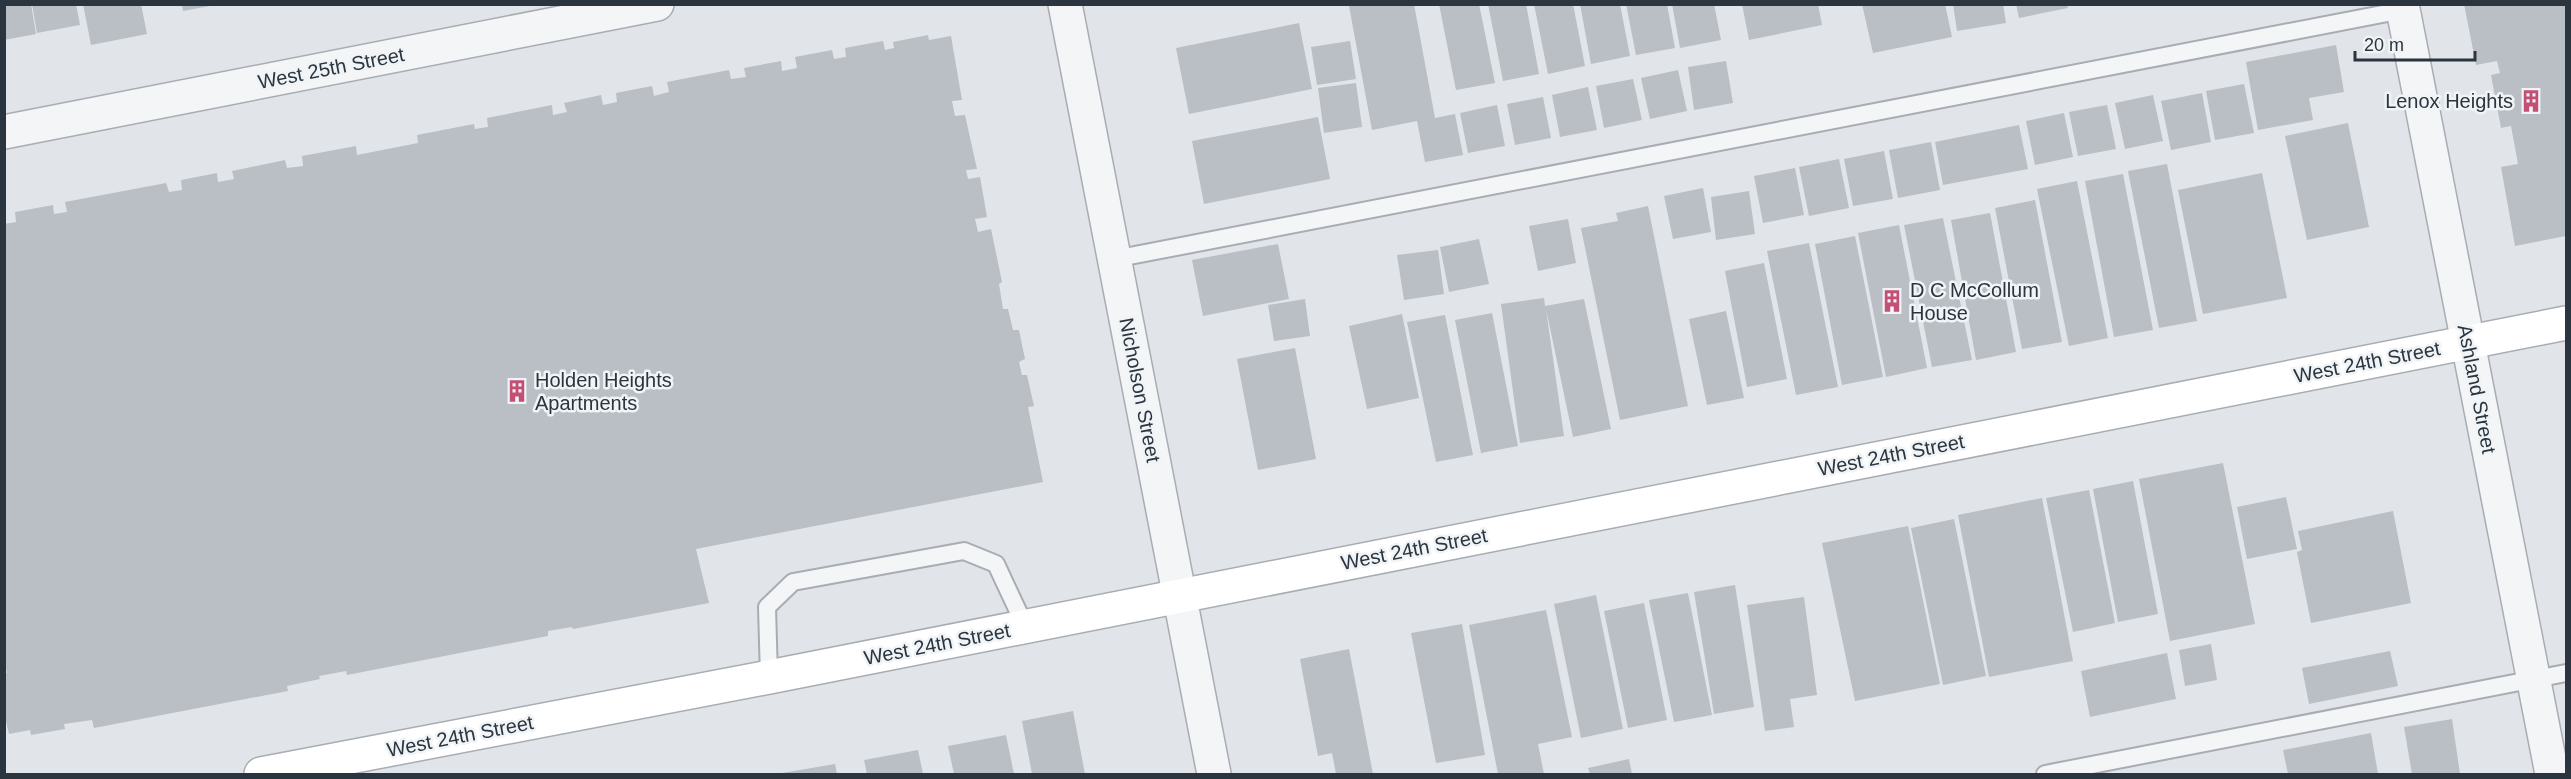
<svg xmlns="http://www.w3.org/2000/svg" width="2571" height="779" viewBox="0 0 2571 779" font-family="Helvetica,sans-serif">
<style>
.building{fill:#b9bfc5}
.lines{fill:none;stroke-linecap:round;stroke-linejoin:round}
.lane-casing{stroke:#a7adb3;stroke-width:20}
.street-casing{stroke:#a7adb3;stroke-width:36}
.secondary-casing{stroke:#a7adb3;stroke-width:36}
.lane{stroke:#f3f5f7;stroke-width:16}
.street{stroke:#f3f5f7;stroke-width:33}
.secondary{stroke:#fff;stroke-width:33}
.labels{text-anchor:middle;stroke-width:5;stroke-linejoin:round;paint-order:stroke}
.street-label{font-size:20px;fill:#2b353f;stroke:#f0f4f6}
.poi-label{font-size:20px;fill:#2b353f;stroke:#f0f4f6;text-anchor:start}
</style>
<rect width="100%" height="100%" fill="#e1e5e9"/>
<g class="building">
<path d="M 4,4 L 31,4 L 36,34 L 4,40 Z"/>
<path d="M 32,4 L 76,4 L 80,25 L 37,33 Z"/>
<path d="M 83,4 L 141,4 L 147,34 L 91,45 Z"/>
<path d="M 182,4 L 209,4 L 210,6 L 183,11 Z"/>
<path d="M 1358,4 L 1414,4 L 1435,118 L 1455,114 L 1463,155 L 1425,162 L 1417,121 L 1372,130 L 1349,6 Z"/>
<path d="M 1439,4 L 1479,4 L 1495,83 L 1456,90 Z"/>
<path d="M 1488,4 L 1526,4 L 1539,74 L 1503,81 Z"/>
<path d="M 1534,4 L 1573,4 L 1585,66 L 1548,74 Z"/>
<path d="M 1580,4 L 1620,4 L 1630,56 L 1591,64 Z"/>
<path d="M 1626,4 L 1667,4 L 1675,48 L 1636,55 Z"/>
<path d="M 1672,4 L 1714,4 L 1721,40 L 1680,48 Z"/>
<path d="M 1742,4 L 1818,4 L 1822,25 L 1749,40 Z"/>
<path d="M 1862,4 L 1945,4 L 1952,37 L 1873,53 Z"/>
<path d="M 1953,4 L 2003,4 L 2006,23 L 1957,31 Z"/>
<path d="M 2016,4 L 2067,4 L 2068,8 L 2019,18 Z"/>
<path d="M 2464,4 L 2566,4 L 2566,236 L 2515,246 L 2501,167 L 2518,164 L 2511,126 L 2501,128 L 2491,75 L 2500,73 L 2497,61 L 2476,65 Z"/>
<path d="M 1299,23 L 1312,89 L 1189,114 L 1176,48 Z"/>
<path d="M 928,35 L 929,40 L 951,36 L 962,100 L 952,101 L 955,116 L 965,115 L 977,169 L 966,170 L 968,179 L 980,177 L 987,217 L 975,219 L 978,232 L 991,229 L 1002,282 L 999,284 L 1003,309 L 1008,309 L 1013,330 L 1019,330 L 1025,359 L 1019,362 L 1022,375 L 1027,375 L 1034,406 L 1028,407 L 1043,482 L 696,549 L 709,603 L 573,629 L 572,627 L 548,631 L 548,636 L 347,675 L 346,671 L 319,676 L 320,679 L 287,686 L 288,691 L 94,728 L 92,720 L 64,724 L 65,729 L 31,735 L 30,730 L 9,734 L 4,713 L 4,673 L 7,673 L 4,660 L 4,224 L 16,222 L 15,212 L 53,205 L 54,214 L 67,212 L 65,202 L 166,183 L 169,192 L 182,190 L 181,180 L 217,173 L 218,182 L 234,179 L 232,171 L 285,160 L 287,168 L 303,166 L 302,156 L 356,146 L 357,155 L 418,143 L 417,135 L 474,124 L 475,129 L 488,127 L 487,118 L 552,105 L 553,115 L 567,112 L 564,103 L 601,95 L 603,105 L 617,102 L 616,93 L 652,86 L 654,96 L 669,92 L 667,82 L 729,70 L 731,79 L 746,77 L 744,68 L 781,61 L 782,71 L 797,68 L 795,57 L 832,50 L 834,59 L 846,57 L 845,48 L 883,41 L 885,50 L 894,48 L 893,42 Z"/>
<path d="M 1350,41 L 1356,79 L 1317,85 L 1311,47 Z"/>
<path d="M 2336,45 L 2344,92 L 2309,98 L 2313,120 L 2258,130 L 2246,62 Z"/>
<path d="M 1726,61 L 1733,103 L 1694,110 L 1688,67 Z"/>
<path d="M 1678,70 L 1687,111 L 1650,119 L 1641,78 Z"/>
<path d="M 1633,79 L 1642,120 L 1604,128 L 1596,86 Z"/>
<path d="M 1356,83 L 1362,127 L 1324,133 L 1318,88 Z"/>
<path d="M 2244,84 L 2254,133 L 2215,140 L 2206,91 Z"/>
<path d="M 1588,87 L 1597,130 L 1560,137 L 1552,95 Z"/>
<path d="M 2202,93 L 2211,142 L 2171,150 L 2161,101 Z"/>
<path d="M 2153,95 L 2163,141 L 2125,149 L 2115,103 Z"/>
<path d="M 1543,97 L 1551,138 L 1515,145 L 1507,104 Z"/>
<path d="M 1497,105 L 1505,146 L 1468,153 L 1460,113 Z"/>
<path d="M 2107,105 L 2116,149 L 2078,156 L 2069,112 Z"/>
<path d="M 2064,113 L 2073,157 L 2035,165 L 2026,121 Z"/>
<path d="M 1318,117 L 1330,179 L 1204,204 L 1192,141 Z"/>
<path d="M 2348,123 L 2369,227 L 2307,240 L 2285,136 Z"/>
<path d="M 2019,125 L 2028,169 L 1943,185 L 1935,142 Z"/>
<path d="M 1931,142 L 1940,190 L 1898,198 L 1889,150 Z"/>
<path d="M 1884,151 L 1893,199 L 1853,206 L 1844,159 Z"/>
<path d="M 1839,159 L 1849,208 L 1809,216 L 1799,167 Z"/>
<path d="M 2167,164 L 2197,321 L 2159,328 L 2128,171 Z"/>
<path d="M 1795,168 L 1804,215 L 1763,223 L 1754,176 Z"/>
<path d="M 2262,173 L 2287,298 L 2203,314 L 2178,190 Z"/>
<path d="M 2123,174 L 2153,330 L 2114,337 L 2085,181 Z"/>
<path d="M 2077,181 L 2108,338 L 2069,346 L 2037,189 Z"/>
<path d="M 1703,188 L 1711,232 L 1673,239 L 1664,196 Z"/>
<path d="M 1749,191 L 1755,234 L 1716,240 L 1711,197 Z"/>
<path d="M 2035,200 L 2062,342 L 2022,349 L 1995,208 Z"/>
<path d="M 1648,206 L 1688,406 L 1620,420 L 1581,228 L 1618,221 L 1616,213 Z"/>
<path d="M 1990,213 L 2016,352 L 1976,360 L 1951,220 Z"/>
<path d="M 1943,218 L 1972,360 L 1932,367 L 1904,225 Z"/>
<path d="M 1568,219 L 1576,263 L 1538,271 L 1529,226 Z"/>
<path d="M 1899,225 L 1927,368 L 1886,377 L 1858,233 Z"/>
<path d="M 1855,236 L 1883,377 L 1842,385 L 1815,244 Z"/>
<path d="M 1479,239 L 1489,284 L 1449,292 L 1440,247 Z"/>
<path d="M 1809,243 L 1838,387 L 1796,395 L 1767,251 Z"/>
<path d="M 1278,244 L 1289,299 L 1203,316 L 1192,260 Z"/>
<path d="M 1438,250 L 1444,294 L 1404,300 L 1397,255 Z"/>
<path d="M 1764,263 L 1787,379 L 1747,387 L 1725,271 Z"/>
<path d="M 1544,298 L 1545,306 L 1584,299 L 1611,429 L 1573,437 L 1546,309 L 1564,436 L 1520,443 L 1501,304 Z"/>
<path d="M 1305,299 L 1310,336 L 1274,341 L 1268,305 Z"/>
<path d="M 1726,311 L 1744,398 L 1707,405 L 1689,319 Z"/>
<path d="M 1492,313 L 1518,446 L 1481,453 L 1455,320 Z"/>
<path d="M 1402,314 L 1419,398 L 1367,409 L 1349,326 Z"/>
<path d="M 1445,315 L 1473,455 L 1436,462 L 1407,322 Z"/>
<path d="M 1295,348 L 1316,459 L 1258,470 L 1237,359 Z"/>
<path d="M 2223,463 L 2255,624 L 2170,641 L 2139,479 Z"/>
<path d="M 2133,481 L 2158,614 L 2118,622 L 2093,489 Z"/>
<path d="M 2089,490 L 2115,623 L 2073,632 L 2046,498 Z"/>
<path d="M 2286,497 L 2297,549 L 2247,559 L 2237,507 Z"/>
<path d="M 2042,498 L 2073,661 L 1989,677 L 1958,515 Z"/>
<path d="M 2393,511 L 2411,603 L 2311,623 L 2297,552 L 2302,550 L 2298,531 Z"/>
<path d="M 1954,519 L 1986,676 L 1943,685 L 1911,528 Z"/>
<path d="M 1908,526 L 1940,684 L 1855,701 L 1822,543 Z"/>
<path d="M 1735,585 L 1754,707 L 1714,714 L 1694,592 Z"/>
<path d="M 1688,593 L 1712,715 L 1674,722 L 1649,600 Z"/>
<path d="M 1596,595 L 1623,729 L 1581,738 L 1554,604 Z"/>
<path d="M 1804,597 L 1817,695 L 1790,699 L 1794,727 L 1765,731 L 1747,605 Z"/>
<path d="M 1644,603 L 1667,720 L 1628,728 L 1604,611 Z"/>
<path d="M 1546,610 L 1572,737 L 1538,744 L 1544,774 L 1498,774 L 1469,625 Z"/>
<path d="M 1462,624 L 1485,755 L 1436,763 L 1411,633 Z"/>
<path d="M 2211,644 L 2217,680 L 2185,686 L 2179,650 Z"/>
<path d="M 1349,649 L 1373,774 L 1336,774 L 1332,753 L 1318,756 L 1300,659 Z"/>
<path d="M 2390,651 L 2398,686 L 2309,704 L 2302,668 Z"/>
<path d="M 2167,653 L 2176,699 L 2090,717 L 2081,671 Z"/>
<path d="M 1073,711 L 1085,774 L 1032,774 L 1022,721 Z"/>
<path d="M 2452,719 L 2460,774 L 2412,774 L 2404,727 Z"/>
<path d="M 2371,733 L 2378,774 L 2288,774 L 2283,750 Z"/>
<path d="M 1006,735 L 1014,774 L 954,774 L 948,746 Z"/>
<path d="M 918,750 L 923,774 L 867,774 L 864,760 Z"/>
<path d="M 1629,759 L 1632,774 L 1590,774 L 1588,768 Z"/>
<path d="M 835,764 L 837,774 L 782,774 L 782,773 Z"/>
</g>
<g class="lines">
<g class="lane-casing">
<g id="lane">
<path d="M 1114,259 L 2403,10"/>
<path d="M 769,677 L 767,607 L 793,582 L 964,551 L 996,564 L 1025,626"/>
<path d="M 2045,774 L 2566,673"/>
</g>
</g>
<g class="street-casing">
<g id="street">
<path d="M 1065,4 L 1214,774"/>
<path d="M 2402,4 L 2552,774"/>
<path d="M 4,132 L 657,4"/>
</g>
</g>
<g class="secondary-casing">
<path id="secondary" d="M 261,774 L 769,677 L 2566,323"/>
</g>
<use href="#lane" class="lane"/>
<use href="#street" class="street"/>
<use href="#secondary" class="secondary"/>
</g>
<defs>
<g id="building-bare" transform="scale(1.8)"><path d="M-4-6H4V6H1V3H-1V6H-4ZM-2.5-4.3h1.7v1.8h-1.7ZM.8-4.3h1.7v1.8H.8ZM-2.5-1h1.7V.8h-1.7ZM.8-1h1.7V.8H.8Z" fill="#c44f74" stroke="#f0f4f6" stroke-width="2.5" paint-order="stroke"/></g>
</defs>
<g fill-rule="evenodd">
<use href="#building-bare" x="2531" y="101"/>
<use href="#building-bare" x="1892" y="301"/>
<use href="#building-bare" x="517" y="391"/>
</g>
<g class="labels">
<g class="street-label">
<text transform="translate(331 68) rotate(-11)" y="7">West 25th Street</text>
<text transform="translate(2367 362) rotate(-11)" y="7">West 24th Street</text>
<text transform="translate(2477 389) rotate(79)" y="7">Ashland Street</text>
<text transform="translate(1140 390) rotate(79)" y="7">Nicholson Street</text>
<text transform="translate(1891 455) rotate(-11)" y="7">West 24th Street</text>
<text transform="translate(1414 549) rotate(-11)" y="7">West 24th Street</text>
<text transform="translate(937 644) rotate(-11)" y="7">West 24th Street</text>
<text transform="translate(460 736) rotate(-11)" y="7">West 24th Street</text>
</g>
<g class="poi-label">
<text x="2513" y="108" text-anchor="end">Lenox Heights</text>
<text x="1910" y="297">D C McCollum<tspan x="1910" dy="23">House</tspan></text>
<text x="535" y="387">Holden Heights<tspan x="535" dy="23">Apartments</tspan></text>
</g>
</g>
<rect width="2571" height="779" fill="none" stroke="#2b353f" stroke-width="12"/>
<path d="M2355 51v9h120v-9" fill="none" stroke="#2b353f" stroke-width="3"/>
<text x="2364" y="51" font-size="18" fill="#2b353f" stroke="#f0f4f6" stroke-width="4.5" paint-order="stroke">20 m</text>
</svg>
